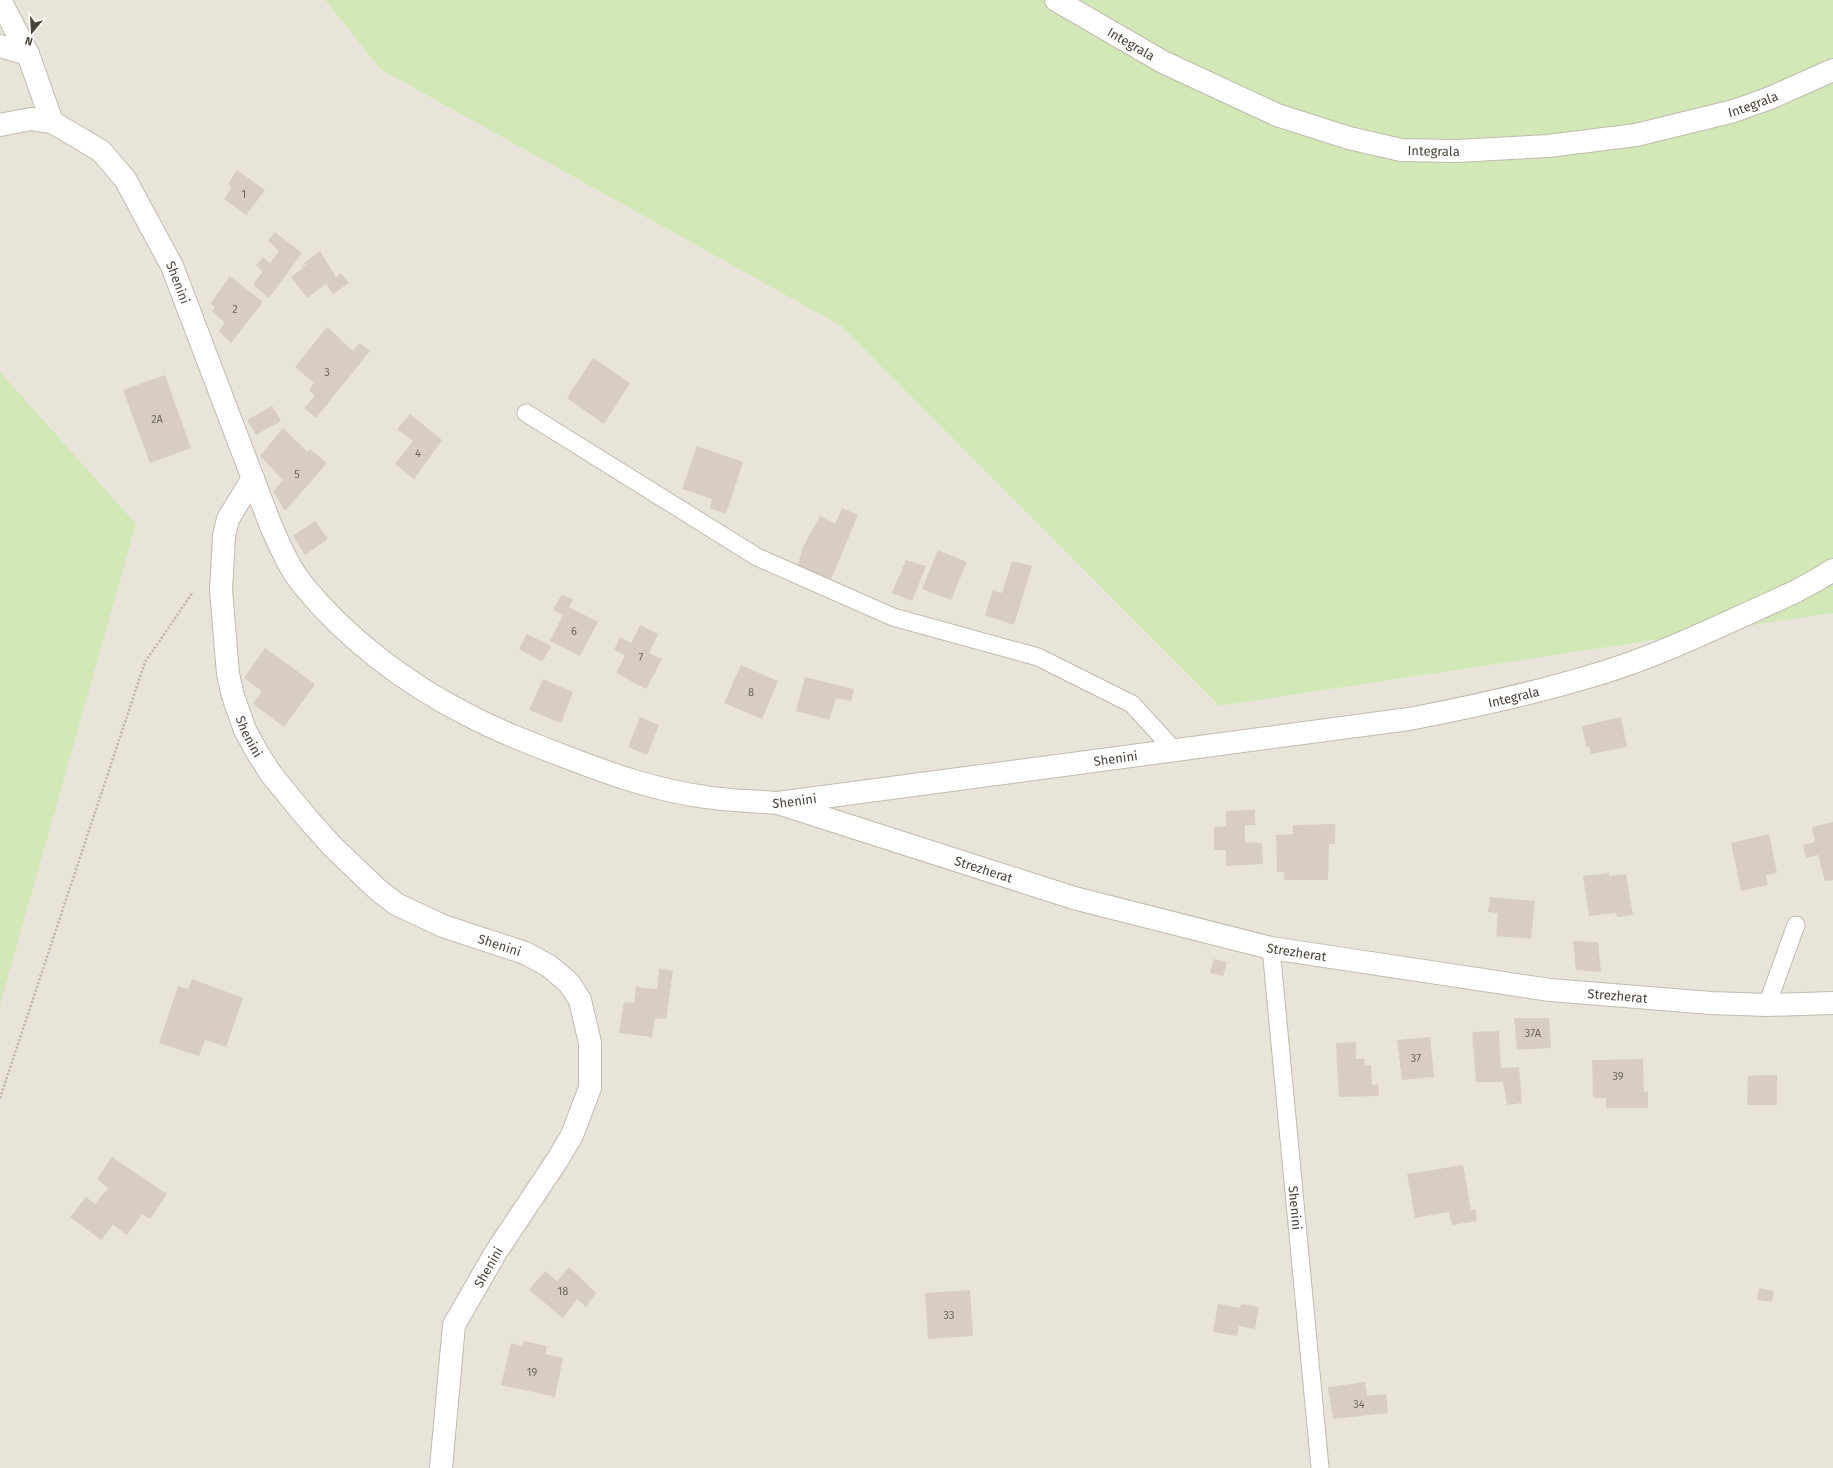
<svg xmlns="http://www.w3.org/2000/svg" width="1833" height="1468" viewBox="0 0 1833 1468" font-family="'Fira Sans',sans-serif">
<style>
.residential{fill:#e9e4da}
.green{fill:#d2e8b6}
.building{fill:#d7cec1}
.lines{fill:none;stroke-linecap:round;stroke-linejoin:round}
.service-casing{stroke:#c1baae;stroke-width:19}
.minor-casing{stroke:#c1baae;stroke-width:24}
.tertiary-casing{stroke:#c1baae;stroke-width:24}
.path{stroke:#c2b5a0;stroke-width:2.5;stroke-dasharray:2 2;stroke-linecap:butt}
.service{stroke:#fff;stroke-width:17}
.minor{stroke:#fff;stroke-width:22}
.tertiary{stroke:#fff;stroke-width:22}
.labels{text-anchor:middle;stroke-width:3;stroke-linejoin:round;paint-order:stroke}
.number-label{font-size:11px;fill:#6d665b}
.street-label{font-size:13px;fill:#4a4339;stroke:#fff}
</style>
<rect width="100%" height="100%" fill="#f5f2ec"/>
<path class="residential" d="M 0,0 L 325,0 L 380,69 L 841,326 L 1219,706 L 1833,613 L 1833,1468 L 0,1468 Z"/>
<g class="green">
<path d="M 325,0 L 1833,0 L 1833,613 L 1219,706 L 841,326 L 380,69 Z"/>
<path d="M 0,372 L 136,524 L 0,1005 Z"/>
</g>
<g class="building">
<path d="M 237,170 L 265,190 L 246,215 L 224,199 L 232,187 L 228,184 Z"/>
<path d="M 275,232 L 302,253 L 269,298 L 253,285 L 263,271 L 256,265 L 263,257 L 270,263 L 279,251 L 268,241 Z"/>
<path d="M 320,251 L 336,277 L 341,273 L 349,283 L 333,294 L 326,284 L 307,298 L 291,277 L 303,268 L 302,267 L 303,265 L 306,266 L 304,263 Z"/>
<path d="M 230,276 L 263,302 L 231,343 L 219,331 L 225,323 L 212,311 L 215,307 L 210,304 Z"/>
<path d="M 327,327 L 353,351 L 360,343 L 370,351 L 316,418 L 304,408 L 315,396 L 309,390 L 314,383 L 295,367 Z"/>
<path d="M 593,358 L 630,383 L 604,424 L 567,398 Z"/>
<path d="M 165,375 L 191,448 L 150,463 L 123,390 Z"/>
<path d="M 272,406 L 281,421 L 256,435 L 247,420 Z"/>
<path d="M 410,414 L 442,440 L 414,479 L 395,464 L 413,441 L 397,429 Z"/>
<path d="M 283,428 L 308,452 L 310,449 L 327,463 L 285,511 L 273,491 L 283,480 L 260,456 Z"/>
<path d="M 697,446 L 743,462 L 726,514 L 710,508 L 712,499 L 682,489 Z"/>
<path d="M 842,508 L 858,515 L 830,582 L 797,567 L 803,547 L 820,516 L 835,524 Z"/>
<path d="M 315,521 L 328,539 L 305,555 L 293,536 Z"/>
<path d="M 938,550 L 967,562 L 951,600 L 922,589 Z"/>
<path d="M 906,560 L 926,566 L 912,601 L 892,593 Z"/>
<path d="M 1012,561 L 1032,566 L 1014,625 L 985,615 L 993,590 L 1002,593 Z"/>
<path d="M 562,594 L 573,600 L 569,607 L 598,622 L 580,656 L 550,641 L 563,615 L 553,610 Z"/>
<path d="M 640,625 L 658,634 L 649,653 L 662,659 L 646,689 L 616,673 L 625,655 L 614,650 L 620,637 L 631,643 Z"/>
<path d="M 527,634 L 551,646 L 542,662 L 519,649 Z"/>
<path d="M 265,648 L 315,684 L 284,727 L 253,704 L 262,691 L 244,678 Z"/>
<path d="M 741,665 L 778,681 L 762,719 L 724,703 Z"/>
<path d="M 805,677 L 854,689 L 851,701 L 836,698 L 829,720 L 796,711 Z"/>
<path d="M 543,679 L 573,692 L 561,723 L 529,710 Z"/>
<path d="M 640,717 L 659,725 L 647,755 L 628,747 Z"/>
<path d="M 1621,717 L 1627,747 L 1591,754 L 1589,746 L 1586,747 L 1582,726 Z"/>
<path d="M 1255,810 L 1255,825 L 1245,825 L 1245,842 L 1262,843 L 1263,864 L 1226,866 L 1226,850 L 1214,850 L 1214,827 L 1226,826 L 1226,811 Z"/>
<path d="M 1833,822 L 1833,880 L 1825,881 L 1818,855 L 1806,858 L 1803,845 L 1815,842 L 1812,827 Z"/>
<path d="M 1335,824 L 1335,844 L 1329,844 L 1328,880 L 1284,880 L 1284,872 L 1277,872 L 1276,835 L 1293,834 L 1293,825 Z"/>
<path d="M 1769,834 L 1777,873 L 1766,875 L 1768,885 L 1741,891 L 1731,843 Z"/>
<path d="M 1609,873 L 1609,876 L 1626,874 L 1633,915 L 1617,917 L 1616,913 L 1589,916 L 1583,876 Z"/>
<path d="M 1490,897 L 1535,901 L 1531,939 L 1496,936 L 1498,913 L 1488,912 Z"/>
<path d="M 1573,941 L 1598,942 L 1601,972 L 1576,970 Z"/>
<path d="M 1214,959 L 1227,962 L 1223,976 L 1210,973 Z"/>
<path d="M 659,968 L 673,971 L 666,1019 L 655,1018 L 652,1037 L 619,1033 L 624,1002 L 634,1003 L 636,987 L 657,989 Z"/>
<path d="M 192,979 L 243,998 L 226,1047 L 205,1040 L 199,1056 L 159,1043 L 178,986 L 188,989 Z"/>
<path d="M 1514,1018 L 1549,1018 L 1551,1048 L 1517,1050 Z"/>
<path d="M 1499,1031 L 1501,1068 L 1519,1067 L 1522,1103 L 1507,1105 L 1503,1082 L 1476,1082 L 1472,1032 Z"/>
<path d="M 1430,1037 L 1434,1077 L 1402,1080 L 1397,1040 Z"/>
<path d="M 1356,1042 L 1356,1059 L 1364,1059 L 1365,1065 L 1371,1065 L 1372,1085 L 1378,1084 L 1379,1096 L 1339,1097 L 1336,1043 Z"/>
<path d="M 1643,1059 L 1644,1092 L 1648,1091 L 1648,1108 L 1606,1108 L 1606,1098 L 1593,1098 L 1592,1060 Z"/>
<path d="M 1761,1075 L 1777,1075 L 1777,1105 L 1747,1105 L 1748,1076 Z"/>
<path d="M 112,1157 L 167,1194 L 150,1219 L 142,1214 L 127,1235 L 113,1225 L 101,1240 L 70,1217 L 86,1197 L 95,1204 L 108,1188 L 97,1179 Z"/>
<path d="M 1463,1165 L 1471,1210 L 1475,1209 L 1477,1221 L 1452,1225 L 1449,1212 L 1415,1218 L 1407,1174 Z"/>
<path d="M 569,1267 L 596,1293 L 586,1307 L 577,1299 L 563,1318 L 529,1290 L 545,1271 L 557,1281 Z"/>
<path d="M 1759,1288 L 1774,1291 L 1772,1302 L 1757,1300 Z"/>
<path d="M 970,1290 L 973,1336 L 928,1339 L 925,1293 Z"/>
<path d="M 1218,1304 L 1240,1308 L 1241,1304 L 1259,1307 L 1255,1329 L 1239,1326 L 1237,1336 L 1213,1332 Z"/>
<path d="M 524,1341 L 547,1346 L 545,1354 L 563,1358 L 555,1397 L 501,1385 L 511,1343 L 522,1346 Z"/>
<path d="M 1365,1382 L 1367,1396 L 1386,1394 L 1388,1413 L 1333,1419 L 1328,1387 Z"/>
</g>
<g class="lines">
<g class="service-casing">
<g id="service">
<path d="M 526,413 L 757,557 L 893,617 L 1038,657 L 1132,704 L 1174,750"/>
<path id="s1" d="M 1271,948 L 1320,1468"/>
<path d="M 1767,1005 L 1796,925"/>
</g>
</g>
<g class="minor-casing">
<g id="minor">
<path d="M 0,0 L 28,54 L 52,122"/>
<path d="M 0,46 L 28,54"/>
<path id="s2" d="M 253,478 L 228,519 L 224,536 L 221,590 L 228,674 L 233,696 L 245,730 L 257,752 L 271,774 L 307,818 L 332,846 L 377,889 L 396,904 L 443,926 L 525,953 L 549,966 L 569,983 L 580,1000 L 590,1043 L 590,1088 L 572,1135 L 558,1159 L 496,1252 L 454,1325 L 441,1468"/>
<path id="s3" d="M 778,803 L 1074,898 L 1271,948 L 1550,990 L 1711,1003 L 1767,1005 L 1833,1003"/>
</g>
</g>
<g class="tertiary-casing">
<g id="tertiary">
<path id="s4" d="M 1056,0 L 1163,62 L 1277,115 L 1349,138 L 1401,150 L 1456,151 L 1548,146 L 1636,135 L 1734,111 L 1770,98 L 1833,70"/>
<path id="s5" d="M 0,125 L 31,119 L 52,122 L 101,151 L 125,179 L 172,266 L 271,526 C 280,546 289,568 303,585 C 346,638 405,683 466,714 C 498,731 532,744 566,757 C 610,774 658,791 706,797 C 730,801 754,801 778,803 L 1409,719 C 1472,707 1536,693 1598,674 C 1648,659 1696,637 1744,615 C 1773,602 1806,588 1833,570"/>
</g>
</g>
<path class="path" d="M 0,1098 L 145,662 L 193,592"/>
<use href="#service" class="service"/>
<use href="#minor" class="minor"/>
<use href="#tertiary" class="tertiary"/>
</g>
<g class="labels">
<g class="number-label">
<text x="244" y="198">1</text>
<text x="235" y="313">2</text>
<text x="327" y="376">3</text>
<text x="157" y="423">2А</text>
<text x="418" y="457">4</text>
<text x="297" y="478">5</text>
<text x="574" y="635">6</text>
<text x="641" y="661">7</text>
<text x="751" y="696">8</text>
<text x="1533" y="1037">37А</text>
<text x="1416" y="1062">37</text>
<text x="1618" y="1080">39</text>
<text x="563" y="1295">18</text>
<text x="949" y="1319">33</text>
<text x="532" y="1376">19</text>
<text x="1359" y="1408">34</text>
</g>
<g class="street-label">
<text dy="5" stroke="none"><textPath href="#s4" startOffset="87">Integrala</textPath></text>
<text dy="5" stroke="none"><textPath href="#s4" startOffset="735">Integrala</textPath></text>
<text dy="5" stroke="none"><textPath href="#s4" startOffset="411">Integrala</textPath></text>
<text dy="5" stroke="none"><textPath href="#s5" startOffset="263">Shenini</textPath></text>
<text dy="5" stroke="none"><textPath href="#s5" startOffset="1871">Integrala</textPath></text>
<text dy="5" stroke="none"><textPath href="#s2" startOffset="270">Shenini</textPath></text>
<text dy="5" stroke="none"><textPath href="#s5" startOffset="1468">Shenini</textPath></text>
<text dy="5" stroke="none"><textPath href="#s5" startOffset="1144">Shenini</textPath></text>
<text dy="5" stroke="none"><textPath href="#s3" startOffset="216">Strezherat</textPath></text>
<text dy="5" stroke="none"><textPath href="#s2" startOffset="606">Shenini</textPath></text>
<text dy="5" stroke="none"><textPath href="#s3" startOffset="540">Strezherat</textPath></text>
<text dy="5" stroke="none"><textPath href="#s3" startOffset="864">Strezherat</textPath></text>
<text dy="5" stroke="none"><textPath href="#s1" startOffset="261">Shenini</textPath></text>
<text transform="translate(488 1267) rotate(-60)" y="5">Shenini</text>
</g>
</g>
<g transform="translate(32 32) rotate(198)" stroke="#ffffff" stroke-width="3" paint-order="stroke">
<path d="M0-3L7 15L0 10L-7 15Z" fill="#4a4339"/>
<text y="-6" font-size="11" font-weight="bold" text-anchor="middle" fill="#4a4339">N</text>
</g>
</svg>
